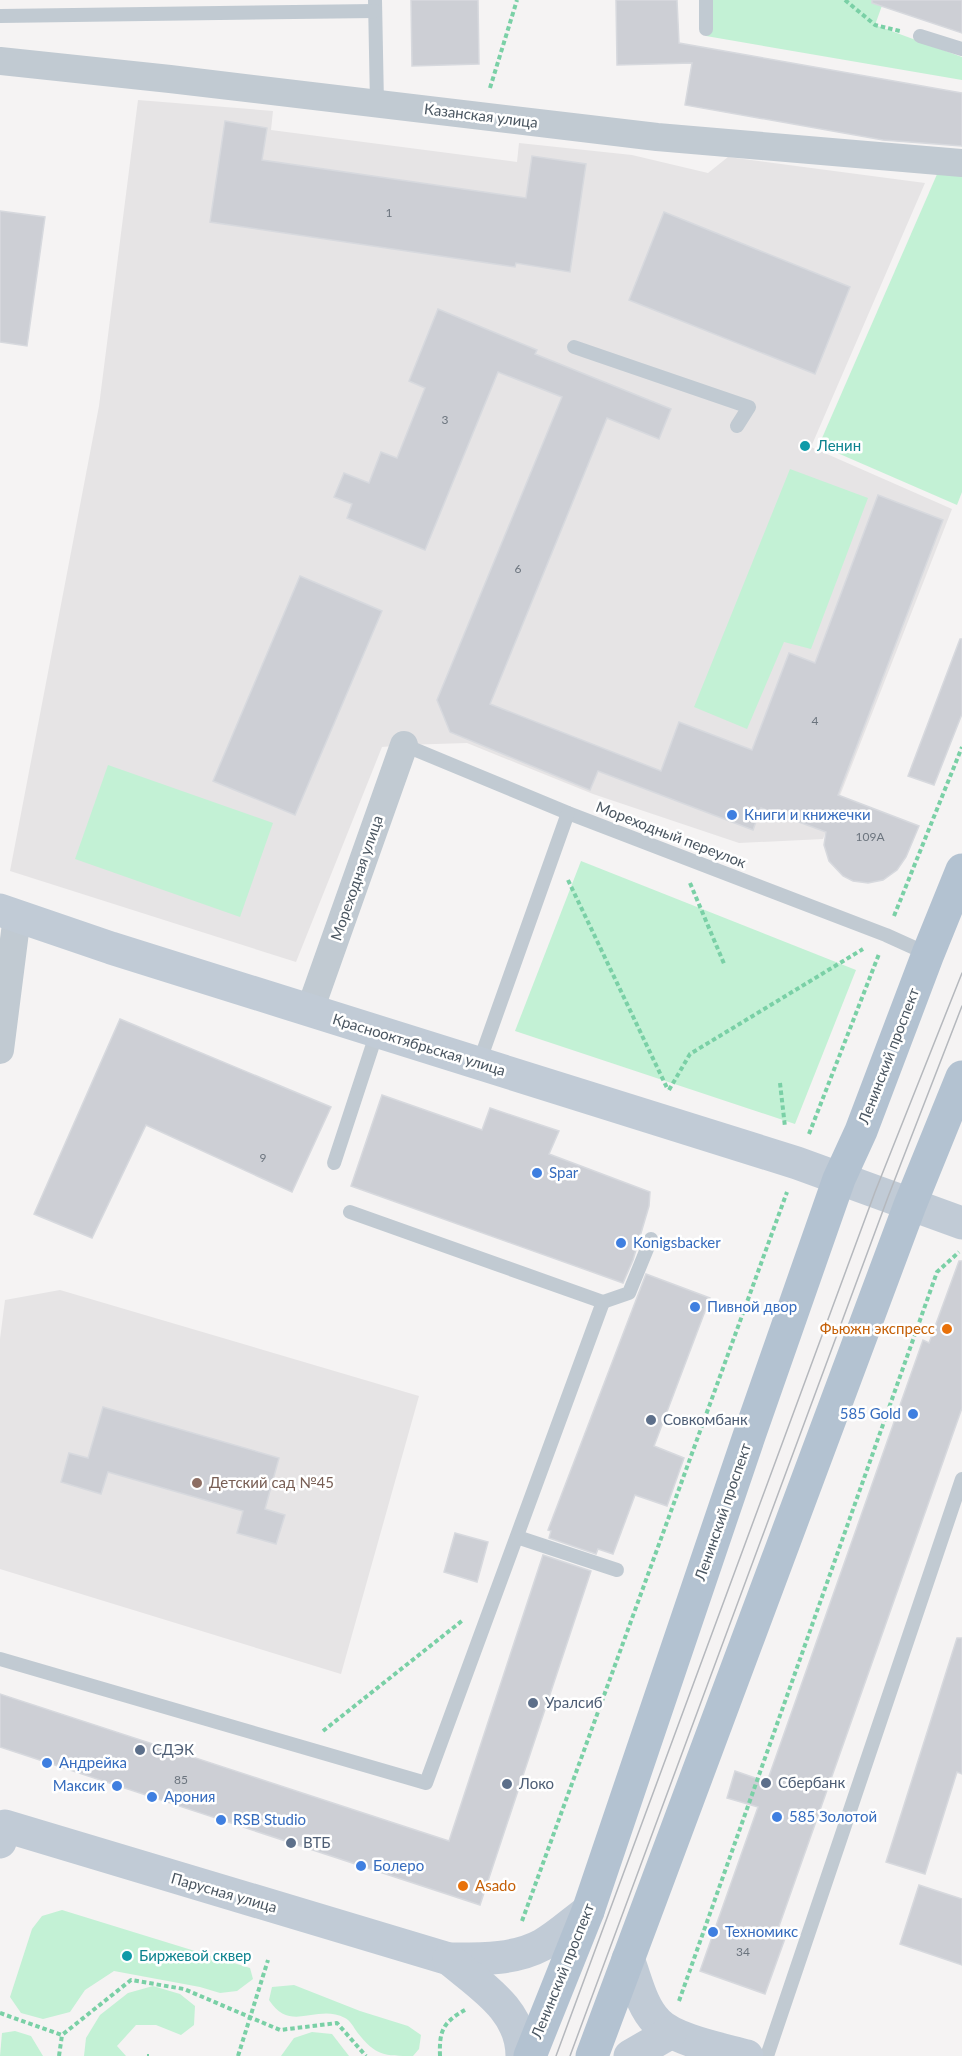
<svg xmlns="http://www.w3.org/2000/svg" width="962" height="2056" viewBox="0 0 962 2056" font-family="Lato,sans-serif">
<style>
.education{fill:#e6e4e5}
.green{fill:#c3f1d5}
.building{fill:#cdcfd5;stroke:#d7d9de;stroke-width:1.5}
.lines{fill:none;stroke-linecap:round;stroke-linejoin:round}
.path{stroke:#7ad0a6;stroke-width:4;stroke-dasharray:4.5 3;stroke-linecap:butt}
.lane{stroke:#c1cad2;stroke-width:14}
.street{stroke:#c1cad2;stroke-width:28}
.secondary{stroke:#c1cbd6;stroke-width:33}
.primary{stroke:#b3c2d1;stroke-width:33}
.tram{stroke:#b5b8bd;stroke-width:1.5}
.culture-dot{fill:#0f9aa8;stroke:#fff;stroke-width:2}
.shop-dot{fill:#3f7fe0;stroke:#fff;stroke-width:2}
.food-dot{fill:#e8710a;stroke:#fff;stroke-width:2}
.service-dot{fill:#5c6f8a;stroke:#fff;stroke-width:2}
.education-dot{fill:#8d6e63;stroke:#fff;stroke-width:2}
.labels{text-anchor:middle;stroke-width:5;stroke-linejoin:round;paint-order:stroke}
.number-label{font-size:12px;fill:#6b747e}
.street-label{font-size:15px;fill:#4a5661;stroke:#fff}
.culture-label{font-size:15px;fill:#0d838f;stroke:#fff;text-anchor:start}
.shop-label{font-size:15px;fill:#366cbe;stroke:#fff;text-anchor:start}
.food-label{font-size:15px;fill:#c56008;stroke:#fff;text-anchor:end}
.service-label{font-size:15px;fill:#4e5e75;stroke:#fff;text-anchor:start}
.education-label{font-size:15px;fill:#785e54;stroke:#fff;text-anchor:start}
</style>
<rect width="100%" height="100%" fill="#f5f3f3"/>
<g class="education">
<path d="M 138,100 L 273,111 L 271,130 L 517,162 L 519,143 L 632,155 L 708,173 L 728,157 L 925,183 L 811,447 L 952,509 L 823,839 L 739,843 L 593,794 L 467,743 L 404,745 L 382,747 L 296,962 L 10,871 L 99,406 Z"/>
<path d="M 60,1290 L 419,1396 L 341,1674 L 0,1569 L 0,1339 L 5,1300 Z"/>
</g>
<g class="green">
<path d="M 705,0 L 884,0 L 875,25 L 962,57 L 962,80 L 706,36 Z"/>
<path d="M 938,172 L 962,174 L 962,492 L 957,505 L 819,445 Z"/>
<path d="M 790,469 L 868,498 L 811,649 L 784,642 L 747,729 L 694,707 Z"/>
<path d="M 108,765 L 273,823 L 240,917 L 75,859 Z"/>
<path d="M 581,861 L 856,970 L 795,1124 L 515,1031 Z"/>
<path d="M 62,1910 L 250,1968 L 253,1979 L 237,1991 L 220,1993 L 200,1987 L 114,1971 L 85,1990 L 70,2012 L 43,2019 L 21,2013 L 10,1997 L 32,1929 L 42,1916 Z"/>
<path d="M 294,1985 L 360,2011 L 408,2026 L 421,2035 L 419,2049 L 413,2056 C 384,2056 376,2056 357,2032 C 354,2028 350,2020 345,2018 C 316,2003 291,2034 269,2000 L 272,1987 Z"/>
<path d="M 153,1986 L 180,1994 L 195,2006 L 194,2025 L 181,2035 L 156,2025 L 136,2025 L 117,2046 L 126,2056 L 84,2056 L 86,2038 L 100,2015 L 128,1993 Z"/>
<path d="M 15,2031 L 31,2036 L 43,2056 L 0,2056 L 2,2033 Z"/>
<path d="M 312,2032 L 332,2034 L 349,2056 L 281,2056 L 294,2038 Z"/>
</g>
<g class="building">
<path d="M 411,0 L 478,0 L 479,64 L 412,66 Z"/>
<path d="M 616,0 L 677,0 L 679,43 L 962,93 L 962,146 L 883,140 L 685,105 L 692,63 L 617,65 Z"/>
<path d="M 872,0 L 962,0 L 962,33 L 872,3 Z"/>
<path d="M 225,121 L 267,128 L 262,160 L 526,198 L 532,156 L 586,164 L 570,272 L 516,263 L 515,267 L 210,222 Z"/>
<path d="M 0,211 L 45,217 L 27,346 L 0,342 Z"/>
<path d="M 664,212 L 850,287 L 815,374 L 629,300 Z"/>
<path d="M 438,309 L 537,350 L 535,354 L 671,409 L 659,439 L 607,418 L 490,704 L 661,771 L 679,722 L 752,750 L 789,653 L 815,663 L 878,495 L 943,520 L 838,795 L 919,826 L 906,857 L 897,870 L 883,880 L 868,883 L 853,881 L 843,876 L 829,861 L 824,845 L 826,832 L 761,808 L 753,830 L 598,771 L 590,790 L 450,732 L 437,700 L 562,397 L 498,372 L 425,550 L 347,518 L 352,504 L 334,497 L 344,473 L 369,483 L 381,452 L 397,458 L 425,388 L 409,381 Z"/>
<path d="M 300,576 L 382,611 L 295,815 L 213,781 Z"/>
<path d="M 960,639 L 962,639 L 962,714 L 934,785 L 908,776 Z"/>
<path d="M 120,1019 L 331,1107 L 292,1192 L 146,1125 L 92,1238 L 34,1214 Z"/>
<path d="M 382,1095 L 482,1130 L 490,1108 L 559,1131 L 549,1154 L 650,1192 L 649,1206 L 633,1260 L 623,1283 L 351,1186 Z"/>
<path d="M 959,1261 L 962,1261 L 962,1408 L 778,1929 L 787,1933 L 765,1994 L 700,1971 L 758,1807 L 727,1798 L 735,1771 L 767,1782 L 923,1340 L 929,1343 Z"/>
<path d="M 646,1274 L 710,1298 L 654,1446 L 684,1458 L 667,1506 L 635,1495 L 613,1554 L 598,1549 L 596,1554 L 549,1538 L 551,1531 L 548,1530 Z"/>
<path d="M 103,1407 L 279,1458 L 265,1509 L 285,1515 L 276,1544 L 237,1533 L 243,1511 L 108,1472 L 101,1494 L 61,1482 L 69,1453 L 88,1458 Z"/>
<path d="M 455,1533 L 488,1542 L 477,1582 L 444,1572 Z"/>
<path d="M 543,1555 L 591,1571 L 480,1905 L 0,1747 L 0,1694 L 449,1841 Z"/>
<path d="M 957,1638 L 962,1638 L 962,1774 L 957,1772 L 925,1874 L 886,1862 Z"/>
<path d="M 919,1885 L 962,1899 L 962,1965 L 900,1944 Z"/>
</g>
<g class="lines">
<g class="path">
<path d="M 845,0 L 875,25 L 900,31"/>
<path d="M 490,88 L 517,0"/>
<path d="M 568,880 L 668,1090"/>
<path d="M 690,883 L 725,966"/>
<path d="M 894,916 L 962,747"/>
<path d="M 780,1083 L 785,1127"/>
<path d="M 669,1090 L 690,1054 L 863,949"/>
<path d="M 809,1134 L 879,954"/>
<path d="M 323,1731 L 463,1620"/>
<path d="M 522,1921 L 787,1192"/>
<path d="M 679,2001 L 937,1272 L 959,1252"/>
<path d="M 0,2013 L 62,2035 L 131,1980 L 184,1989 L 280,2030 L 337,2023 L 366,2056"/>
<path d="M 59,2056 L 62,2035"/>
<path d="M 147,2056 L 149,2056"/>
<path d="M 238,2056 L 268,1960"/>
<path d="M 440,2056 C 439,2031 443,2022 465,2010"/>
</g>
<g class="lane">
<path d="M 375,0 L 377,104"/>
<path d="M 706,0 L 706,29"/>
<path d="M 0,16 L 375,11"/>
<path d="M 920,36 L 962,49"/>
<path d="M 574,347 L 749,407 L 737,426"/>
<path d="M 404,745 L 568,813 L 886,935 L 928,954"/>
<path d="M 479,1063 L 568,813"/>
<path d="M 334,1163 L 377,1032"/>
<path d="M 603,1302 L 629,1293 L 651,1239"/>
<path d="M 517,1537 L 617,1570"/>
<path d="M 0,1659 L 426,1783 L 603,1302 L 350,1212"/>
<path d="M 767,2056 L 962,1479"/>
</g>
<g class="street">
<path d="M 0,61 L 170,79 L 657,137 L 962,163"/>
<path d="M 310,1010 L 404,745"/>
<path d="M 0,1050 L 17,916"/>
</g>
<g class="secondary">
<path d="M 0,910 L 111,948 L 797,1163 L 962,1223"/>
<path d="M 0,1842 L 5,1826 L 449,1959 C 480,1959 514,1960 542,1945 C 558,1936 573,1922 588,1911"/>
<path d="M 449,1959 C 481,1986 522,2010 522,2056"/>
<path d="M 628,1959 C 636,1979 641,2006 657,2022 C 674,2040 722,2049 747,2056"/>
<path d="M 630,2056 L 670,2033"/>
</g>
<g class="primary">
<path d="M 530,2056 L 588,1911 L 749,1436 L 839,1179 L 861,1131 L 928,954 L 962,870"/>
<path d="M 592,2056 L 910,1205 L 962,1077"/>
</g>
<g class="tram">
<path d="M 556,2056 L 875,1192 L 962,973"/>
<path d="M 570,2056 L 888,1197 L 962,1006"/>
</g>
</g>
<g class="culture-dot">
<circle cx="805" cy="446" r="6"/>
<circle cx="127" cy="1956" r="6"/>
</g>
<g class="shop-dot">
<circle cx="732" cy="815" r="6"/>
<circle cx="537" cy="1173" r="6"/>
<circle cx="621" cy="1243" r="6"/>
<circle cx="695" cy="1307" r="6"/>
<circle cx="913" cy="1414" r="6"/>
<circle cx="47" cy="1763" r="6"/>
<circle cx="117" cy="1786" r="6"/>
<circle cx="152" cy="1797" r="6"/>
<circle cx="777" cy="1817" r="6"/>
<circle cx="221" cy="1820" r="6"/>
<circle cx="361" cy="1866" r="6"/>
<circle cx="713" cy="1932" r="6"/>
</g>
<g class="food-dot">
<circle cx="947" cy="1329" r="6"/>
<circle cx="463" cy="1886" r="6"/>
</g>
<g class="service-dot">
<circle cx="651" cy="1420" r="6"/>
<circle cx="533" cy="1703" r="6"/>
<circle cx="140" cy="1750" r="6"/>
<circle cx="766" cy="1783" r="6"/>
<circle cx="507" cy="1784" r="6"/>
<circle cx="291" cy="1843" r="6"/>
</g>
<circle class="education-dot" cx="197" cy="1483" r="6"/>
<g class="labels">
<g class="number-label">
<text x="389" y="217">1</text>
<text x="445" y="424">3</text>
<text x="518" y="573">6</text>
<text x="815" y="725">4</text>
<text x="870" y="841">109А</text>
<text x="263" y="1162">9</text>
<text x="181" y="1784">85</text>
<text x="743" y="1956">34</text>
</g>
<g class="street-label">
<text transform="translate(481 116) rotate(7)" y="5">Казанская улица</text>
<text transform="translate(671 835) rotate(21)" y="5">Мореходный переулок</text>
<text transform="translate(357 878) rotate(-71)" y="5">Мореходная улица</text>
<text transform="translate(419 1045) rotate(17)" y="5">Краснооктябрьская улица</text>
<text transform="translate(889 1056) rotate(-69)" y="5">Ленинский проспект</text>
<text transform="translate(723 1512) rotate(-71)" y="5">Ленинский проспект</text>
<text transform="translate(224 1893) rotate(16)" y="5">Парусная улица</text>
<text transform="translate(563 1971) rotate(-68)" y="5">Ленинский проспект</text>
</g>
<g class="culture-label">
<text x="817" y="451">Ленин</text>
<text x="139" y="1961">Биржевой сквер</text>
</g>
<g class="shop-label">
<text x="744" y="820">Книги и книжечки</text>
<text x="549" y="1178">Spar</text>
<text x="633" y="1248">Konigsbacker</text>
<text x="707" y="1312">Пивной двор</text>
<text x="901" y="1419" text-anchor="end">585 Gold</text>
<text x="59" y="1768">Андрейка</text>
<text x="105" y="1791" text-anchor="end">Максик</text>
<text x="164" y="1802">Арония</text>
<text x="789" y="1822">585 Золотой</text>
<text x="233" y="1825">RSB Studio</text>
<text x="373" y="1871">Болеро</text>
<text x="725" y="1937">Техномикс</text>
</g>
<g class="food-label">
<text x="935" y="1334">Фьюжн экспресс</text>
<text x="475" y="1891" text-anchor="start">Asado</text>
</g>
<g class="service-label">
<text x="663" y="1425">Совкомбанк</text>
<text x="545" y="1708">Уралсиб</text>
<text x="152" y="1755">СДЭК</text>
<text x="778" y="1788">Сбербанк</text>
<text x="519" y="1789">Локо</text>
<text x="303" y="1848">ВТБ</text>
</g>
<g class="education-label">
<text x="209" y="1488">Детский сад №45</text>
</g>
</g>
</svg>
